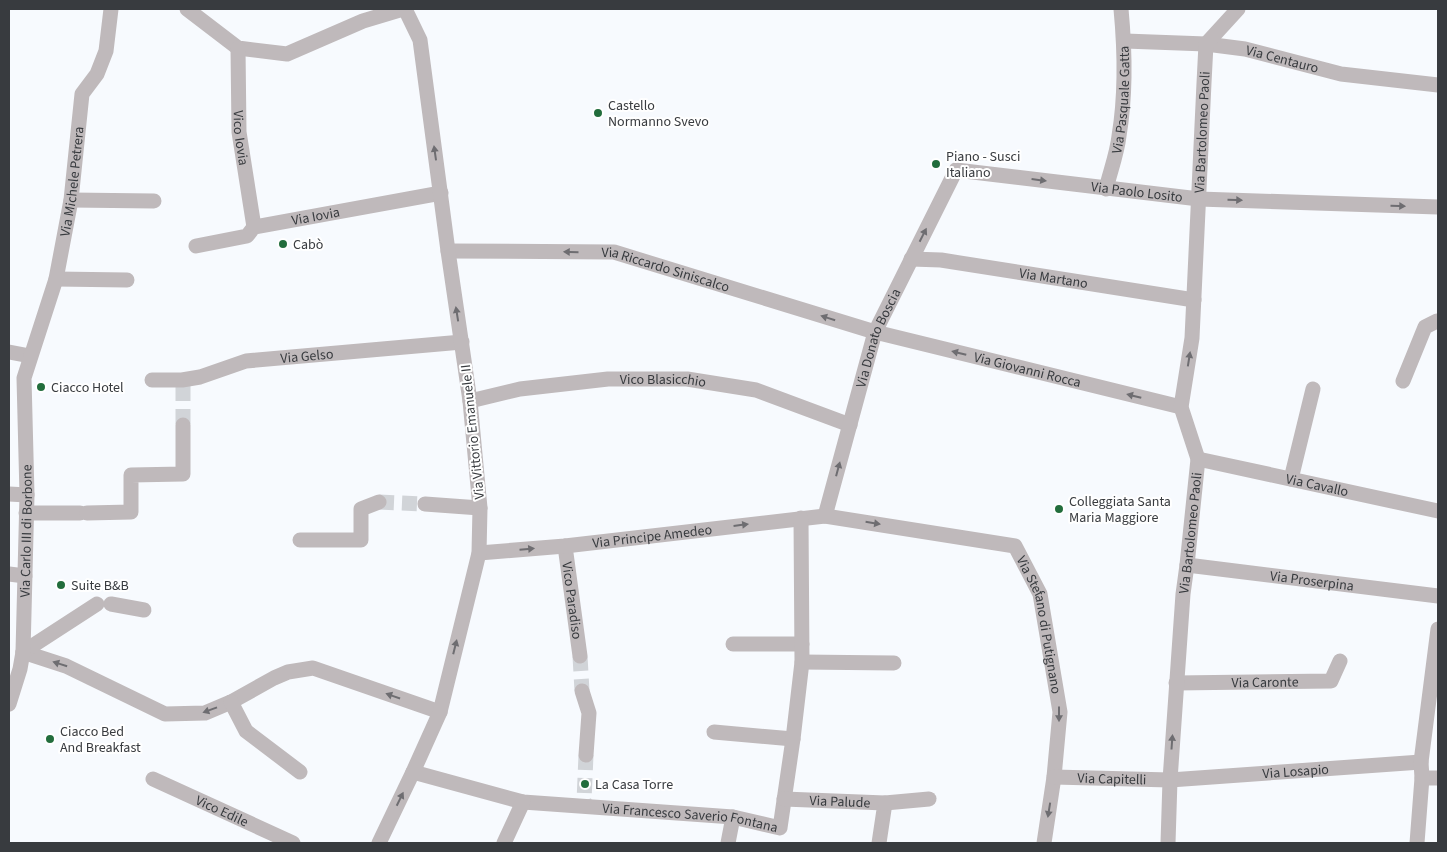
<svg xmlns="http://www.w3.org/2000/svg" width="1447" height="852" viewBox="0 0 1447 852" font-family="'Source Sans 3',sans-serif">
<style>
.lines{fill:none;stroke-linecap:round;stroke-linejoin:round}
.minor-tunnel{stroke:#d1d4d8;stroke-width:15;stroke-dasharray:15 8;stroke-linecap:butt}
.minor{stroke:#bfb9bb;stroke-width:15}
.oneway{fill:#6e6d71}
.poi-dot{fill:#226d3c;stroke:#fff;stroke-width:2}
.labels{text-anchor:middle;stroke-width:4;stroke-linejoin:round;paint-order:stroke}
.street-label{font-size:14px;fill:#383b3f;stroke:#fff}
.poi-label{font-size:14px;fill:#383b3f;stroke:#fff;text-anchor:start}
</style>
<rect width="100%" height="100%" fill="#f7fafe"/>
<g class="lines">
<g class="minor-tunnel">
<path d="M 183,386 L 183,425"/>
<path d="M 379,502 L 425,504"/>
<path d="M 580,656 L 582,691"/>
<path d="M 586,755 L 584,801 L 586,806"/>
</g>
<g class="minor">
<path d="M 187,9 L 238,48 L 287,54 L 363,21 L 403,9"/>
<path id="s1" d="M 1125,41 L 1206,44 L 1245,49 L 1341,74 L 1438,85"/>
<path id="s2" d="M 238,48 L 239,132 L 254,227"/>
<path id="s3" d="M 1106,189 C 1110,172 1117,154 1119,136 C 1126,94 1125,51 1121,9"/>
<path d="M 71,200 L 154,201"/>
<path id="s4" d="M 196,246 L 247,236 L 254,227 L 441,193"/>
<path id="s5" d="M 448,251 L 614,252 L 875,332 L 1181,407"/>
<path id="s6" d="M 911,259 L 941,260 L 1194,300"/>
<path d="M 56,279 L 127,280"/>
<path d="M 9,352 L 30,356"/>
<path id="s7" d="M 152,380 L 182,380 L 200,377 L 246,361 L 462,342"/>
<path d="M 1403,381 L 1425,327 L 1437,321"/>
<path id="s8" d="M 470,401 L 520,389 L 608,379 L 687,379 L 756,390 L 850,425"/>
<path id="s9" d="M 1198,459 L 1438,511"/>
<path d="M 1291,479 L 1313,389"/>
<path d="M 9,494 L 27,495"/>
<path d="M 425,504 L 480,508"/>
<path d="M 26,513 L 80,513"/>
<path d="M 87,513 L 131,512 L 131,475 L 183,474 L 183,425"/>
<path id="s10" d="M 825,516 L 875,332 L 956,170 L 1199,199 L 1438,207"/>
<path d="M 300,540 L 361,540 L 361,509 L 379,502"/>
<path id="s11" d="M 565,546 L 580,656"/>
<path id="s12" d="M 479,553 L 565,546 L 825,516 L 1015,546 L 1040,594 L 1060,712 L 1054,777 L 1044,843"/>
<path id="s13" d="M 1187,565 L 1438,596"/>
<path d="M 9,574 L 25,576"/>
<path d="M 111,604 L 144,610"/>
<path d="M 733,644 L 802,644"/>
<path d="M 23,652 L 66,666 L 165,714 L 205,713 L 231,702 L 274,678 L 288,672 L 313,668 L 440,712"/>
<path d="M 23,652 L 97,604"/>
<path d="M 802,662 L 894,663"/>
<path id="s14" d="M 1176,683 L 1331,681 L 1340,661"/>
<path d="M 582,691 L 589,713 L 586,755"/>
<path d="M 231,702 L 246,731 L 300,772"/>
<path id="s15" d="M 9,704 L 20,669 L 23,652 L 27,495 L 24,378 L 56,279 L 71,200 L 82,94 L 97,74 L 106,51 L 111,9"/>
<path d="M 714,732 L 793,739"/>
<path id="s16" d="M 413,772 L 523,802 L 733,817 L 780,828 L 793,739 L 802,662 L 801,518"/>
<path id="s17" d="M 1054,777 L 1170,780 L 1421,762"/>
<path d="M 1422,778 L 1438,778"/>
<path id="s18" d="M 153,779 L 293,843"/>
<path id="s19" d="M 784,799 L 885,803 L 879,843"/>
<path d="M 885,803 L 929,799"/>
<path d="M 379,843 L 413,772 L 440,712 L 479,553 L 480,508 L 470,401 L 448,251 L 420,40 L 405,9"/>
<path d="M 504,843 L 523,802"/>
<path d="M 728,843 L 733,817"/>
<path id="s20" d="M 1168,843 L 1170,780 L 1183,594 L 1187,565 L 1198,459 L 1181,407 L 1192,338 L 1204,83 L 1206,44 L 1238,9"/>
<path d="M 1417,843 L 1422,778 L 1421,762 L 1438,629"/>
</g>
</g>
<defs><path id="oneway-solid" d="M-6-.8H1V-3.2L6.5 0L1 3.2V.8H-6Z" transform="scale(1.25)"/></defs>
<g class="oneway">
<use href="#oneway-solid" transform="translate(435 153) rotate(-98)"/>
<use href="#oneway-solid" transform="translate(1039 180) rotate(7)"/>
<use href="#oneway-solid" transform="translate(1235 200) rotate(2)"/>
<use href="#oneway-solid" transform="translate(1398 206) rotate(2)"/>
<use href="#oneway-solid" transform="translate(923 235) rotate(-63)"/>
<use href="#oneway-solid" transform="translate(571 252) rotate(-179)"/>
<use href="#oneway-solid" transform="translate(457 314) rotate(-99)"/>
<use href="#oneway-solid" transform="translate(828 318) rotate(-163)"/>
<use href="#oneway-solid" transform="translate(959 353) rotate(-166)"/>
<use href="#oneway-solid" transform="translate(1189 359) rotate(-81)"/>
<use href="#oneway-solid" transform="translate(1134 396) rotate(-166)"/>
<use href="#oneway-solid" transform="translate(838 469) rotate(-75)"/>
<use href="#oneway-solid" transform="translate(873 523) rotate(9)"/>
<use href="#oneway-solid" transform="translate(741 525) rotate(-7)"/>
<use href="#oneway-solid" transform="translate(527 549) rotate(-5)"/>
<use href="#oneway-solid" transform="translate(455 647) rotate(-76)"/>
<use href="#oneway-solid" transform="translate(60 664) rotate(-162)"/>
<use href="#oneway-solid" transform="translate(393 696) rotate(-161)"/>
<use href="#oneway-solid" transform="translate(210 710) rotate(160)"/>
<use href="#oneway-solid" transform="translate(1059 714) rotate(90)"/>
<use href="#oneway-solid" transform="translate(1172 742) rotate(-86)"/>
<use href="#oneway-solid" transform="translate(400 799) rotate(-64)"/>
<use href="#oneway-solid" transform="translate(1049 810) rotate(99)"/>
</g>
<g class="poi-dot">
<circle cx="598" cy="113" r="5"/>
<circle cx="936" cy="164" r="5"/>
<circle cx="283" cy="244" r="5"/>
<circle cx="41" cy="387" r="5"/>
<circle cx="1059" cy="509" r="5"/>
<circle cx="61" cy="585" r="5"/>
<circle cx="50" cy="739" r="5"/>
<circle cx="585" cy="784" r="5"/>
</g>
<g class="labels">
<g class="street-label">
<text dy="5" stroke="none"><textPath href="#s1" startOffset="159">Via Centauro</textPath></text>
<text dy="5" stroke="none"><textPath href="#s3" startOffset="91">Via Pasquale Gatta</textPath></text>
<text dy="5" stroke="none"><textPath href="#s20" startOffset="716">Via Bartolomeo Paoli</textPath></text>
<text dy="5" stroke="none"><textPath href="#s2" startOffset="90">Vico Iovia</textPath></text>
<text dy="5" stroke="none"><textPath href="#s15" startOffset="531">Via Michele Petrera</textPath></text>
<text dy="5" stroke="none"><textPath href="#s10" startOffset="554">Via Paolo Losito</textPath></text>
<text dy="5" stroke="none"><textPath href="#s4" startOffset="126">Via Iovia</textPath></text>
<text dy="5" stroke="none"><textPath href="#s5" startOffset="220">Via Riccardo Siniscalco</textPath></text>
<text dy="5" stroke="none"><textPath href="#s6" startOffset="144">Via Martano</textPath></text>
<text dy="5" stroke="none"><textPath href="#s10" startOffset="186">Via Donato Boscia</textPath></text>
<text dy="5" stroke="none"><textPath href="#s7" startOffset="158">Via Gelso</textPath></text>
<text dy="5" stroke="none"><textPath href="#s5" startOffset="596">Via Giovanni Rocca</textPath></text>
<text dy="5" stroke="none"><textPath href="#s8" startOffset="195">Vico Blasicchio</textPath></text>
<text transform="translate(472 432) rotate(-96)" y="5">Via Vittorio Emanuele II</text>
<text dy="5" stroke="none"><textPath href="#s9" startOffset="122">Via Cavallo</textPath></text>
<text dy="5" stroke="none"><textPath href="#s15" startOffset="175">Via Carlo III di Borbone</textPath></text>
<text dy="5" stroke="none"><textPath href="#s20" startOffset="311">Via Bartolomeo Paoli</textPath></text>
<text dy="5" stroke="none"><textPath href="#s12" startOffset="174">Via Principe Amedeo</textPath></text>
<text dy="5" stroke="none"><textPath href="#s13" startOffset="126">Via Proserpina</textPath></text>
<text dy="5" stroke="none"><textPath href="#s11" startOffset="55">Vico Paradiso</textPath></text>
<text dy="5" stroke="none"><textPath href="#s12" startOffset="624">Via Stefano di Putignano</textPath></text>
<text dy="5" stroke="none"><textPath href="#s14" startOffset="89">Via Caronte</textPath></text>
<text dy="5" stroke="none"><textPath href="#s17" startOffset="242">Via Losapio</textPath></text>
<text dy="5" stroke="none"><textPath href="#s17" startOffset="58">Via Capitelli</textPath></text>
<text dy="5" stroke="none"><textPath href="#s19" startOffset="56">Via Palude</textPath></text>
<text dy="5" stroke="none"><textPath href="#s18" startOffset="76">Vico Edile</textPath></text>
<text dy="5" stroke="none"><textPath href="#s16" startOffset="282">Via Francesco Saverio Fontana</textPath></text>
</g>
<g class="poi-label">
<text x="608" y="110">Castello<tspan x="608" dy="16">Normanno Svevo</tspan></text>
<text x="946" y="161">Piano - Susci<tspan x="946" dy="16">Italiano</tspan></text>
<text x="293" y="249">Cabò</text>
<text x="51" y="392">Ciacco Hotel</text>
<text x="1069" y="506">Colleggiata Santa<tspan x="1069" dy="16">Maria Maggiore</tspan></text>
<text x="71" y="590">Suite B&amp;B</text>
<text x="60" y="736">Ciacco Bed<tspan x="60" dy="16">And Breakfast</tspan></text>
<text x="595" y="789">La Casa Torre</text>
</g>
</g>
<rect width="1447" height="852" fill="none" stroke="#383b3f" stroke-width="20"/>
</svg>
